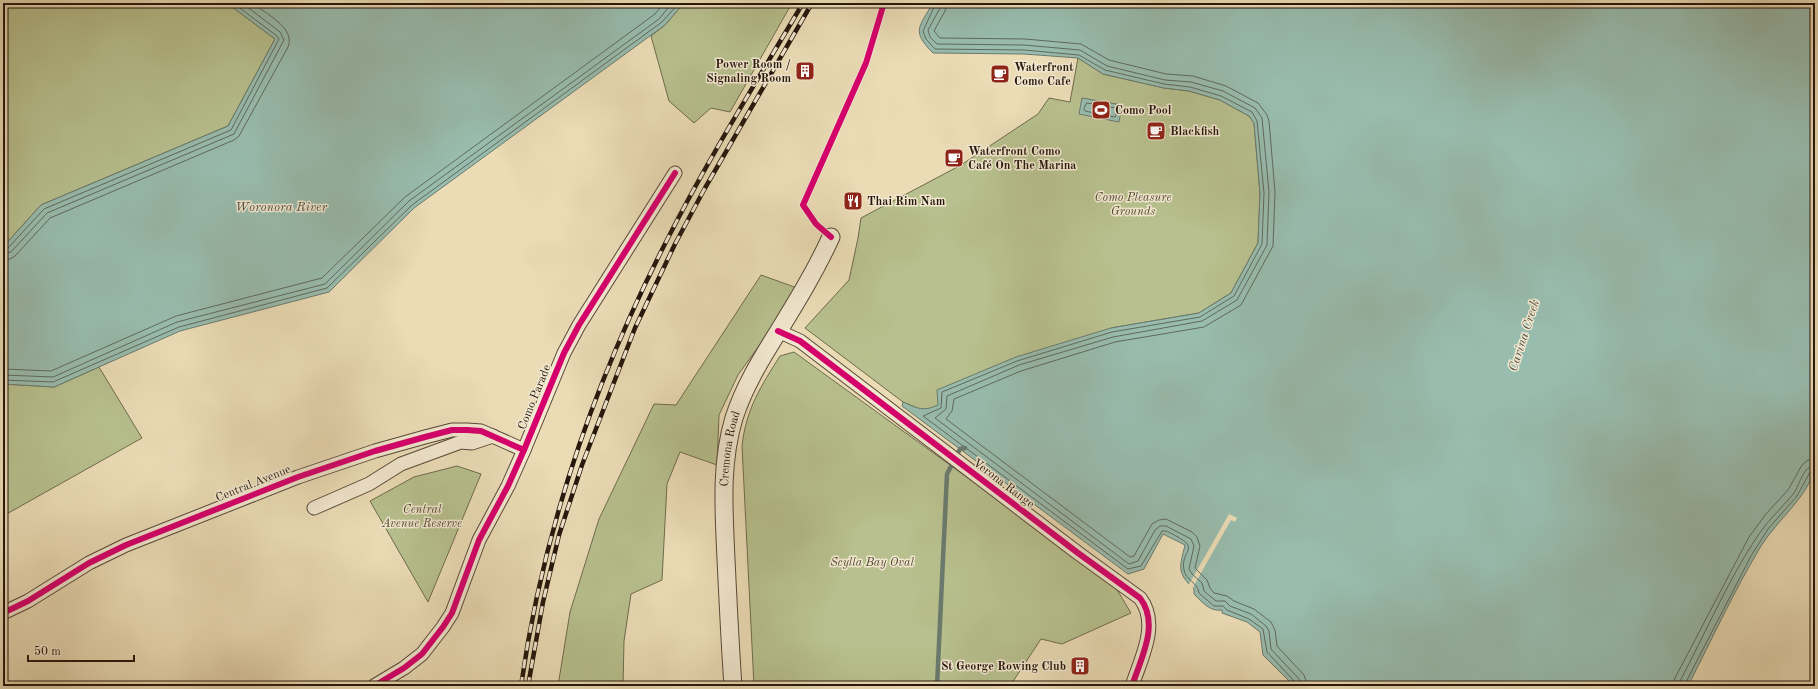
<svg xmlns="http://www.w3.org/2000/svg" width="1818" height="689" viewBox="0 0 1818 689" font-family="'Old Standard TT',serif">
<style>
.green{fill:#b7c08e;stroke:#6e6b4d}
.water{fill:#98bcae;stroke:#6a7a6d}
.pier{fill:#ebdcb6}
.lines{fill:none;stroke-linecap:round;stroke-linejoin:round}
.shore{stroke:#5f695d;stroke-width:1}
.stream{stroke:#6a7a6d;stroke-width:4.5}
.minor-casing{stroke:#574836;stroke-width:15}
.tertiary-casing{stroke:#574836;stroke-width:19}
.minor{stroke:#f2e8d0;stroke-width:13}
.tertiary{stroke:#f2e8d0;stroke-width:17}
.rail-casing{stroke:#26160c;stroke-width:4.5}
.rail{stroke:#f2e8d0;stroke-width:3;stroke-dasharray:9;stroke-linecap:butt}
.cycleway-casing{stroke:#f2e8d0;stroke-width:8}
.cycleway{stroke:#d6006c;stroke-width:6}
.labels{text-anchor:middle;stroke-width:3;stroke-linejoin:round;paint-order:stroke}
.poi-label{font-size:12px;font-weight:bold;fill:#26160c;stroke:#f2e8d0;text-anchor:start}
.park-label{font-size:12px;font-style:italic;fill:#524933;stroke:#f2e8d0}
.street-label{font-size:12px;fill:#26160c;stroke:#f2e8d0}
.water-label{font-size:13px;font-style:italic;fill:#4e5045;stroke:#f2e8d0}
</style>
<rect width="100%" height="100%" fill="#ebdcb6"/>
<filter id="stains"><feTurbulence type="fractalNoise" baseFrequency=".005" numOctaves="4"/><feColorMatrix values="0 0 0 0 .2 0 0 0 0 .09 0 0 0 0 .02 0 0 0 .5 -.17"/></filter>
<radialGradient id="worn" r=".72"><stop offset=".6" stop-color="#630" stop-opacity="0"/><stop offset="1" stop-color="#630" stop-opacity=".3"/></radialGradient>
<g class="green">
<path d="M 3,3 L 227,3 L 275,39 L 228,126 L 41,205 L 3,247 Z"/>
<path d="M 684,3 L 792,3 L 730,112 L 711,108 L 694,123 L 669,101 L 651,36 L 665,25 Z"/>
<path d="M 1078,58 L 1103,74 L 1164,88 L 1189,91 L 1220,100 L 1249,116 L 1254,123 L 1260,193 L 1258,243 L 1231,293 L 1199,313 L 1111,328 L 930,409 L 922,410 L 903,402 L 805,328 L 849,280 L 858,238 L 861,218 L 961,165 L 1038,114 L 1049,98 L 1070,102 Z"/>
<path d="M 761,275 L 800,289 L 738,375 L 719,415 L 717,465 L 680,452 L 667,484 L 662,580 L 631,594 L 624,641 L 623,686 L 558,686 L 570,612 L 599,519 L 654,404 L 676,405 Z"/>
<path d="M 794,352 L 1113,583 L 1131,613 L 1062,644 L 1041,639 L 1010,686 L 962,686 L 960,684 L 959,686 L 754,686 L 742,446 C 746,409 761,386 780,356 Z"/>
<path d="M 99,367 L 142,438 L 3,516 L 3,384 L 54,387 Z"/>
<path d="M 457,466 L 481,474 L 428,602 L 370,501 L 414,477 Z"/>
</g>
<g class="water">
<path d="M 227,3 L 684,3 L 665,25 L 414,208 L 329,292 L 180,331 L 54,387 L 3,384 L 3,247 L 41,205 L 228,126 L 275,39 Z"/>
<path d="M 933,3 L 1815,3 L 1815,470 C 1804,501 1779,518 1761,546 C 1734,591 1712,639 1688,686 L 1294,686 L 1263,655 L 1260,632 L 1247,622 L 1222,613 L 1222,610 C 1210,612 1202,602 1194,594 L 1194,589 C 1176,572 1180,567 1185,545 L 1163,534 L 1144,569 L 1128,574 L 902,406 L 903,402 C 917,408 923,412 938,405 L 937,390 L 1016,357 L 1111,328 L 1199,313 L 1231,293 L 1258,243 L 1260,193 L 1254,123 L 1249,116 L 1220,100 L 1189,91 L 1164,88 L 1103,74 L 1078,58 L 1024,54 L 933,53 C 911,31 919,27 933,3 Z"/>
<path d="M 1082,98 L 1122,105 L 1119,122 L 1079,114 Z"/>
</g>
<path class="pier" d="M 1229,514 L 1237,518 L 1235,522 L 1231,520 L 1192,589 L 1188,586 Z"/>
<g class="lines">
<g class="shore">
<path d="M 936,3 L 923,31 L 926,39 L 935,49 L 1024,50 L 1079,55 L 1105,70 L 1164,84 L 1190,87 L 1221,96 L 1252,112 L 1257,121 L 1264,193 L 1262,244 L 1234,296 L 1200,317 L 1112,332 L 1017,361 L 942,392 L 941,408 L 923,416 L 1128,569 L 1141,566 L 1162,531 C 1167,530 1172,534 1176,536 C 1201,549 1180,551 1184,570 C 1186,581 1197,581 1199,593 L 1214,606 L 1223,606 L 1227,610 L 1249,619 L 1263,629 L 1267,652 L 1295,682 L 1296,686"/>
<path d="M 941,3 L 940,8 L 928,30 L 930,37 L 937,44 L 1024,45 L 1080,50 L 1107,66 L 1165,80 L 1191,82 L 1223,91 L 1255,108 L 1262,118 L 1269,192 L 1267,245 L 1237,300 L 1202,321 L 1113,337 L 1019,365 L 947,396 L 946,409 L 935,418 L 1129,564 L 1138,561 L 1155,530 L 1160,526 L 1166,526 L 1191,539 L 1194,546 L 1189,569 L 1192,574 L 1202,583 L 1204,591 L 1216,601 L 1225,601 L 1230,606 L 1251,614 L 1266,626 L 1269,631 L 1271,649 L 1299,679 L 1302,686"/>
<path d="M 947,3 L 945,11 L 934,31 L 940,38 L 1025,39 L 1081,44 L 1109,60 L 1166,74 L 1193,76 L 1226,86 L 1258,103 L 1267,115 L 1269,121 L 1275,192 L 1273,246 L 1241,305 L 1204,327 L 1115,342 L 1021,371 L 954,399 L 952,411 L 946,419 L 1130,557 L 1134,556 L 1152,524 L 1159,520 L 1166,519 L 1192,532 L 1197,537 L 1200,546 L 1195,568 L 1207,580 L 1210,588 L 1214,593 L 1227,596 L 1234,601 L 1254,609 L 1271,622 L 1275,630 L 1277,646 L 1304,675 L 1308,686"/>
<path d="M 1087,103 L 1116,108 L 1116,116 L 1114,117 L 1085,111 L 1084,109 Z"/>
<path d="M 3,249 L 8,248 L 44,209 L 231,130 L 279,39 L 277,36 L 233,3"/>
<path d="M 3,254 L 11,252 L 47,213 L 234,134 L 284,40 L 280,32 L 242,3"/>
<path d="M 3,260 L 10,259 L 15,256 L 50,218 L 234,140 L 239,136 L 288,47 C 296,28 265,13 252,3"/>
<path d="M 3,369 L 51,371 L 176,316 L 322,278 L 405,197 L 655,14 L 664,3"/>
<path d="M 3,375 L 53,377 L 177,322 L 325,284 L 409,201 L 659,19 L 672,3"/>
<path d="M 3,380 L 53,382 L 179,327 L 327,288 L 412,205 L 662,22 L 679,3"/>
<path d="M 1673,686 L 1675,678 L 1749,537 L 1766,514 L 1788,490 L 1802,465 L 1808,460 L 1815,459"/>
<path d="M 1679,686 L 1680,681 C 1705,634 1726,584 1755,540 C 1766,522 1781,509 1794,493 C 1800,484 1803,466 1815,465"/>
<path d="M 1684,686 L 1751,556 L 1768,529 L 1797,496 L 1810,472 L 1815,470"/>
</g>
<path class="stream" d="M 937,686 L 947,474 L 960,449 L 965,448"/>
<g class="minor-casing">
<g id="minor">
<path d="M 778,331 L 800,341 L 1078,553 L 1140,598 C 1160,624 1141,658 1132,686"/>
<path d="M 314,508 L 369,484 L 401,464 L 461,442 L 472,443 L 493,436"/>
<path d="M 3,613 L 28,601 L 89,563 L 126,545 L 298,477 L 375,451 L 425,437 L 452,430 L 467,430 L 481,431 L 524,450"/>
<path d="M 374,686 L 404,668 L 422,654 L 443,627 L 452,613 L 479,540 L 508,486 L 524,450 L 564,353 L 579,325 L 675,173"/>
</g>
</g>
<g class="tertiary-casing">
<g id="tertiary">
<path id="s1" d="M 733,686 C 730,644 728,601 726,559 C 724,512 720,464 734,418 C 744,387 761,359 778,332 C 797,301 816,270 831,237"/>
</g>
</g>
<use href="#minor" class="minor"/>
<use href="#tertiary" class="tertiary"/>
<g class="rail-casing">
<g id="rail">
<path d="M 521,686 C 543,530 595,380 667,240 C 708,159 757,81 803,3"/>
<path d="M 528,686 L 543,602 L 559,535 L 582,465 L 635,328 L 675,244 L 705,188 L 812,3"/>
</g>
</g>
<use href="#rail" class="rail"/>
<g class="cycleway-casing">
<g id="cycleway">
<path d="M 831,237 L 816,224 L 803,205 L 866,63 L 884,3"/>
<path d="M 778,331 L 800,341 L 1078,553 L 1140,598 C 1160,624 1141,658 1132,686"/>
<path d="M 3,613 L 28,601 L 89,563 L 126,545 L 298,477 L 375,451 L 425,437 L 452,430 L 467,430 L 481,431 L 524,450"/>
<path d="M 374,686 L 404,668 L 422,654 L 443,627 L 452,613 L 479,540 L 508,486 L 524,450 L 564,353 L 579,325 L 675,173"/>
</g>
</g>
<use href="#cycleway" class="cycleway"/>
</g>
<defs>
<g id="building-square" transform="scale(1)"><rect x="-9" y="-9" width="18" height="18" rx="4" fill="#8f2418" stroke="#f2e8d0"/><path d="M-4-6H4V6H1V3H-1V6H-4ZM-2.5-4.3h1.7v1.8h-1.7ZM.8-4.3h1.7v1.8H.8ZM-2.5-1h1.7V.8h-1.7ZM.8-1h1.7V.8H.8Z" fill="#fff"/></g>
<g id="cafe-square" transform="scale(1)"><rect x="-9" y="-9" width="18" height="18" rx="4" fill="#8f2418" stroke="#f2e8d0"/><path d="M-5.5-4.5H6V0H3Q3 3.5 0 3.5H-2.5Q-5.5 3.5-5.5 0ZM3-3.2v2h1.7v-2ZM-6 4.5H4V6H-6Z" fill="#fff"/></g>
<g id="stadium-square" transform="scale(1)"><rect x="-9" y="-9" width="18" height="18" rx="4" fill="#8f2418" stroke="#f2e8d0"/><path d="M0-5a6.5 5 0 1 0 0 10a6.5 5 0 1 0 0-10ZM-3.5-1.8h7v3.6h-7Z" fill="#fff"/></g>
<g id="restaurant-square" transform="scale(1)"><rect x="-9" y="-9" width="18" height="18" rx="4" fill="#8f2418" stroke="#f2e8d0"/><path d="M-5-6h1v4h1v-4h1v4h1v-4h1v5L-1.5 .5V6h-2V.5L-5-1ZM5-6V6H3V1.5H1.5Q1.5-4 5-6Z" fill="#fff"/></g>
</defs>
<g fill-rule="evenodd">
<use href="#building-square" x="805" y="71"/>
<use href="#cafe-square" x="1000" y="74"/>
<use href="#stadium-square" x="1101" y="110"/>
<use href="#cafe-square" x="1156" y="131"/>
<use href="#cafe-square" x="954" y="158"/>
<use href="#restaurant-square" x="853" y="201"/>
<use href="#building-square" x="1080" y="666"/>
</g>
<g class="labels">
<g class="poi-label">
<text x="791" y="68" text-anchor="end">Power Room /<tspan x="791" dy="14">Signaling Room</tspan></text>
<text x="1014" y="71">Waterfront<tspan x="1014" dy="14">Como Cafe</tspan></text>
<text x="1115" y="114">Como Pool</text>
<text x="1170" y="135">Blackfish</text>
<text x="968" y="155">Waterfront Como<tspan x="968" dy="14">Café On The Marina</tspan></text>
<text x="867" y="205">Thai Rim Nam</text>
<text x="1066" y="670" text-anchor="end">St George Rowing Club</text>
</g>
<g class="park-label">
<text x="1133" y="201">Como Pleasure<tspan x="1133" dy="14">Grounds</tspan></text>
<text x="422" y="513">Central<tspan x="422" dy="14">Avenue Reserve</tspan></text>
<text x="872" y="566">Scylla Bay Oval</text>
</g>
<g class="street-label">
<text transform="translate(534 397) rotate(-68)" y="4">Como Parade</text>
<text dy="4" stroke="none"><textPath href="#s1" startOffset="238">Cremona Road</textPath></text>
<text transform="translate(253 483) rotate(-22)" y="4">Central Avenue</text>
<text transform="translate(1004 483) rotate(37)" y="4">Verona Range</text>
</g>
<g class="water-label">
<text x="281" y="211">Woronora River</text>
<text transform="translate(1523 335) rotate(-72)" y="5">Carina Creek</text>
</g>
</g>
<rect width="1818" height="689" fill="none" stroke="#ebdcb6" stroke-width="16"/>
<rect x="4" y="4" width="1810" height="681" fill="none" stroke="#26160c" stroke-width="2"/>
<rect x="8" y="8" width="1802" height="673" fill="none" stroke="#26160c"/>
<path d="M28 655v6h106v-6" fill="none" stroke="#26160c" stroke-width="2"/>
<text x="34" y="655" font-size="12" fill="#26160c" stroke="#f2e8d0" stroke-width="3" paint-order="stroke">50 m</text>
<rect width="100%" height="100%" filter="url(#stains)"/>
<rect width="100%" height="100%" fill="url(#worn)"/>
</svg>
